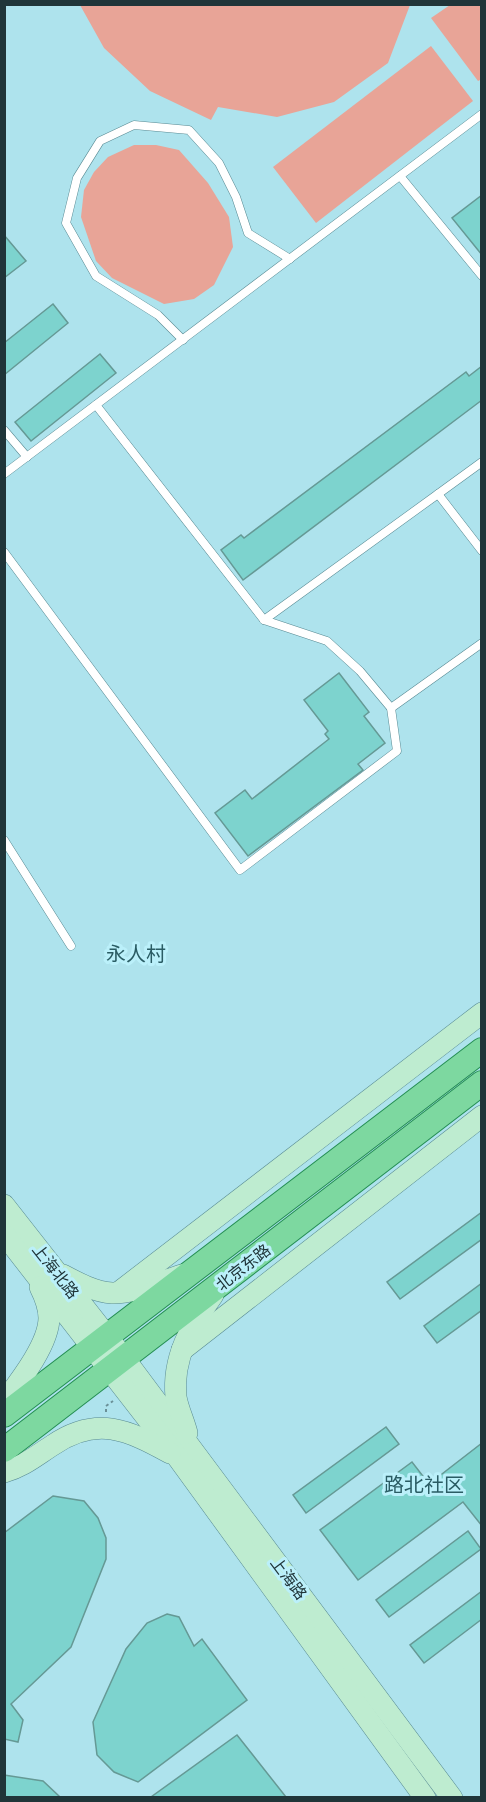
<svg xmlns="http://www.w3.org/2000/svg" width="486" height="1802" viewBox="0 0 486 1802" font-family="'DM Sans','Noto Sans SC',sans-serif">
<style>
.green{fill:#e8a497}
.building{fill:#7dd3ce;stroke:#659995;stroke-width:1.5}
.lines{fill:none;stroke-linecap:round;stroke-linejoin:round}
.lane-casing{stroke:#588a93;stroke-width:9}
.secondary-casing{stroke:#588a93;stroke-width:22}
.primary-casing{stroke:#258e53;stroke-width:26}
.path{stroke:#6a9097;stroke-width:2;stroke-dasharray:3 3;stroke-linecap:butt}
.lane{stroke:#fff;stroke-width:8}
.secondary{stroke:#beecd0;stroke-width:21}
.primary{stroke:#7dd8a0;stroke-width:24}
.labels{text-anchor:middle;stroke-width:6;stroke-linejoin:round;paint-order:stroke}
.street-label{font-size:16px;fill:#203539;stroke:#bbf0fa}
.quarter-label{font-size:20px;fill:#2a5c64;stroke:#bbf0fa}
</style>
<rect width="100%" height="100%" fill="#aee3ed"/>
<g class="green">
<path d="M 80,5 L 410,5 L 388,63 L 334,102 L 277,117 L 218,107 L 211,120 L 150,91 L 104,48 Z"/>
<path d="M 450,5 L 481,5 L 482,79 L 478,81 L 431,18 Z"/>
<path d="M 431,46 L 473,101 L 316,223 L 273,167 Z"/>
<path d="M 134,145 L 156,145 L 179,150 L 208,183 L 229,217 L 233,247 L 214,285 L 194,299 L 164,304 L 112,278 L 96,261 L 81,217 L 84,190 L 94,172 L 108,157 Z"/>
</g>
<g class="building">
<path d="M 482,195 L 482,255 L 452,218 Z"/>
<path d="M 4,235 L 26,261 L 4,278 Z"/>
<path d="M 53,304 L 68,323 L 4,375 L 4,343 Z"/>
<path d="M 100,354 L 116,373 L 31,441 L 15,422 Z"/>
<path d="M 482,366 L 482,400 L 243,580 L 221,550 L 241,535 L 244,538 L 466,372 L 469,376 Z"/>
<path d="M 339,673 L 369,712 L 364,716 L 385,743 L 358,764 L 363,770 L 248,856 L 215,813 L 245,790 L 252,799 L 329,739 L 325,734 L 328,731 L 304,700 Z"/>
<path d="M 482,1212 L 482,1239 L 400,1299 L 387,1282 Z"/>
<path d="M 482,1283 L 482,1310 L 437,1343 L 424,1326 Z"/>
<path d="M 386,1427 L 399,1444 L 306,1513 L 293,1495 Z"/>
<path d="M 482,1443 L 482,1526 L 463,1502 L 358,1580 L 320,1530 L 412,1462 L 429,1484 Z"/>
<path d="M 53,1496 L 84,1501 L 98,1518 L 106,1538 L 106,1559 L 71,1647 L 11,1704 L 23,1720 L 18,1742 L 4,1739 L 4,1533 Z"/>
<path d="M 468,1531 L 481,1549 L 389,1617 L 376,1600 Z"/>
<path d="M 482,1591 L 482,1619 L 424,1663 L 410,1645 Z"/>
<path d="M 167,1614 L 179,1617 L 194,1646 L 202,1639 L 247,1700 L 138,1782 L 114,1772 L 97,1755 L 93,1722 L 126,1649 L 147,1623 Z"/>
<path d="M 237,1735 L 286,1797 L 151,1797 Z"/>
<path d="M 4,1775 L 43,1781 L 60,1797 L 4,1797 Z"/>
</g>
<g class="lines">
<g class="lane-casing">
<g id="lane">
<path d="M 400,176 L 482,276"/>
<path d="M 183,340 L 158,315 L 96,276 L 66,223 L 77,178 L 100,141 L 134,125 L 189,130 L 219,163 L 236,197 L 248,233 L 290,259"/>
<path d="M 96,405 L 264,620 L 438,494 L 482,551"/>
<path d="M 4,430 L 27,457"/>
<path d="M 4,474 L 482,114"/>
<path d="M 438,494 L 482,462"/>
<path d="M 4,552 L 240,870 L 397,751 L 391,708"/>
<path d="M 264,620 L 327,641 L 360,671 L 391,708 L 482,643"/>
<path d="M 4,840 L 71,946"/>
</g>
</g>
<g class="secondary-casing">
<g id="secondary">
<path d="M 4,1205 L 124,1358 L 452,1798"/>
<path d="M 4,1234 L 178,1458 L 425,1798"/>
<path d="M 63,1275 C 78,1283 95,1292 112,1293 C 133,1294 164,1280 185,1274"/>
<path d="M 119,1292 L 482,1013"/>
<path d="M 182,1350 L 482,1116"/>
<path d="M 4,1402 C 19,1382 49,1344 49,1318 C 49,1307 45,1297 40,1287"/>
<path d="M 187,1433 C 184,1421 178,1409 176,1397 C 172,1358 191,1325 213,1295"/>
<path d="M 4,1472 C 23,1467 37,1455 53,1445 C 97,1415 128,1430 170,1453"/>
</g>
</g>
<g class="primary-casing">
<g id="primary">
<path d="M 4,1415 L 482,1050"/>
<path d="M 4,1450 L 482,1083"/>
</g>
</g>
<path class="path" d="M 106,1412 L 106,1406 L 113,1401"/>
<use href="#lane" class="lane"/>
<use href="#secondary" class="secondary"/>
<use href="#primary" class="primary"/>
</g>
<g class="labels">
<g class="street-label">
<text transform="translate(243 1267) rotate(-38)" y="6">北京东路</text>
<text transform="translate(56 1271) rotate(52)" y="6">上海北路</text>
<text transform="translate(289 1578) rotate(53)" y="6">上海路</text>
</g>
<g class="quarter-label">
<text x="136" y="961">永人村</text>
<text x="424" y="1492">路北社区</text>
</g>
</g>
<rect width="486" height="1802" fill="none" stroke="#203539" stroke-width="12"/>
</svg>
